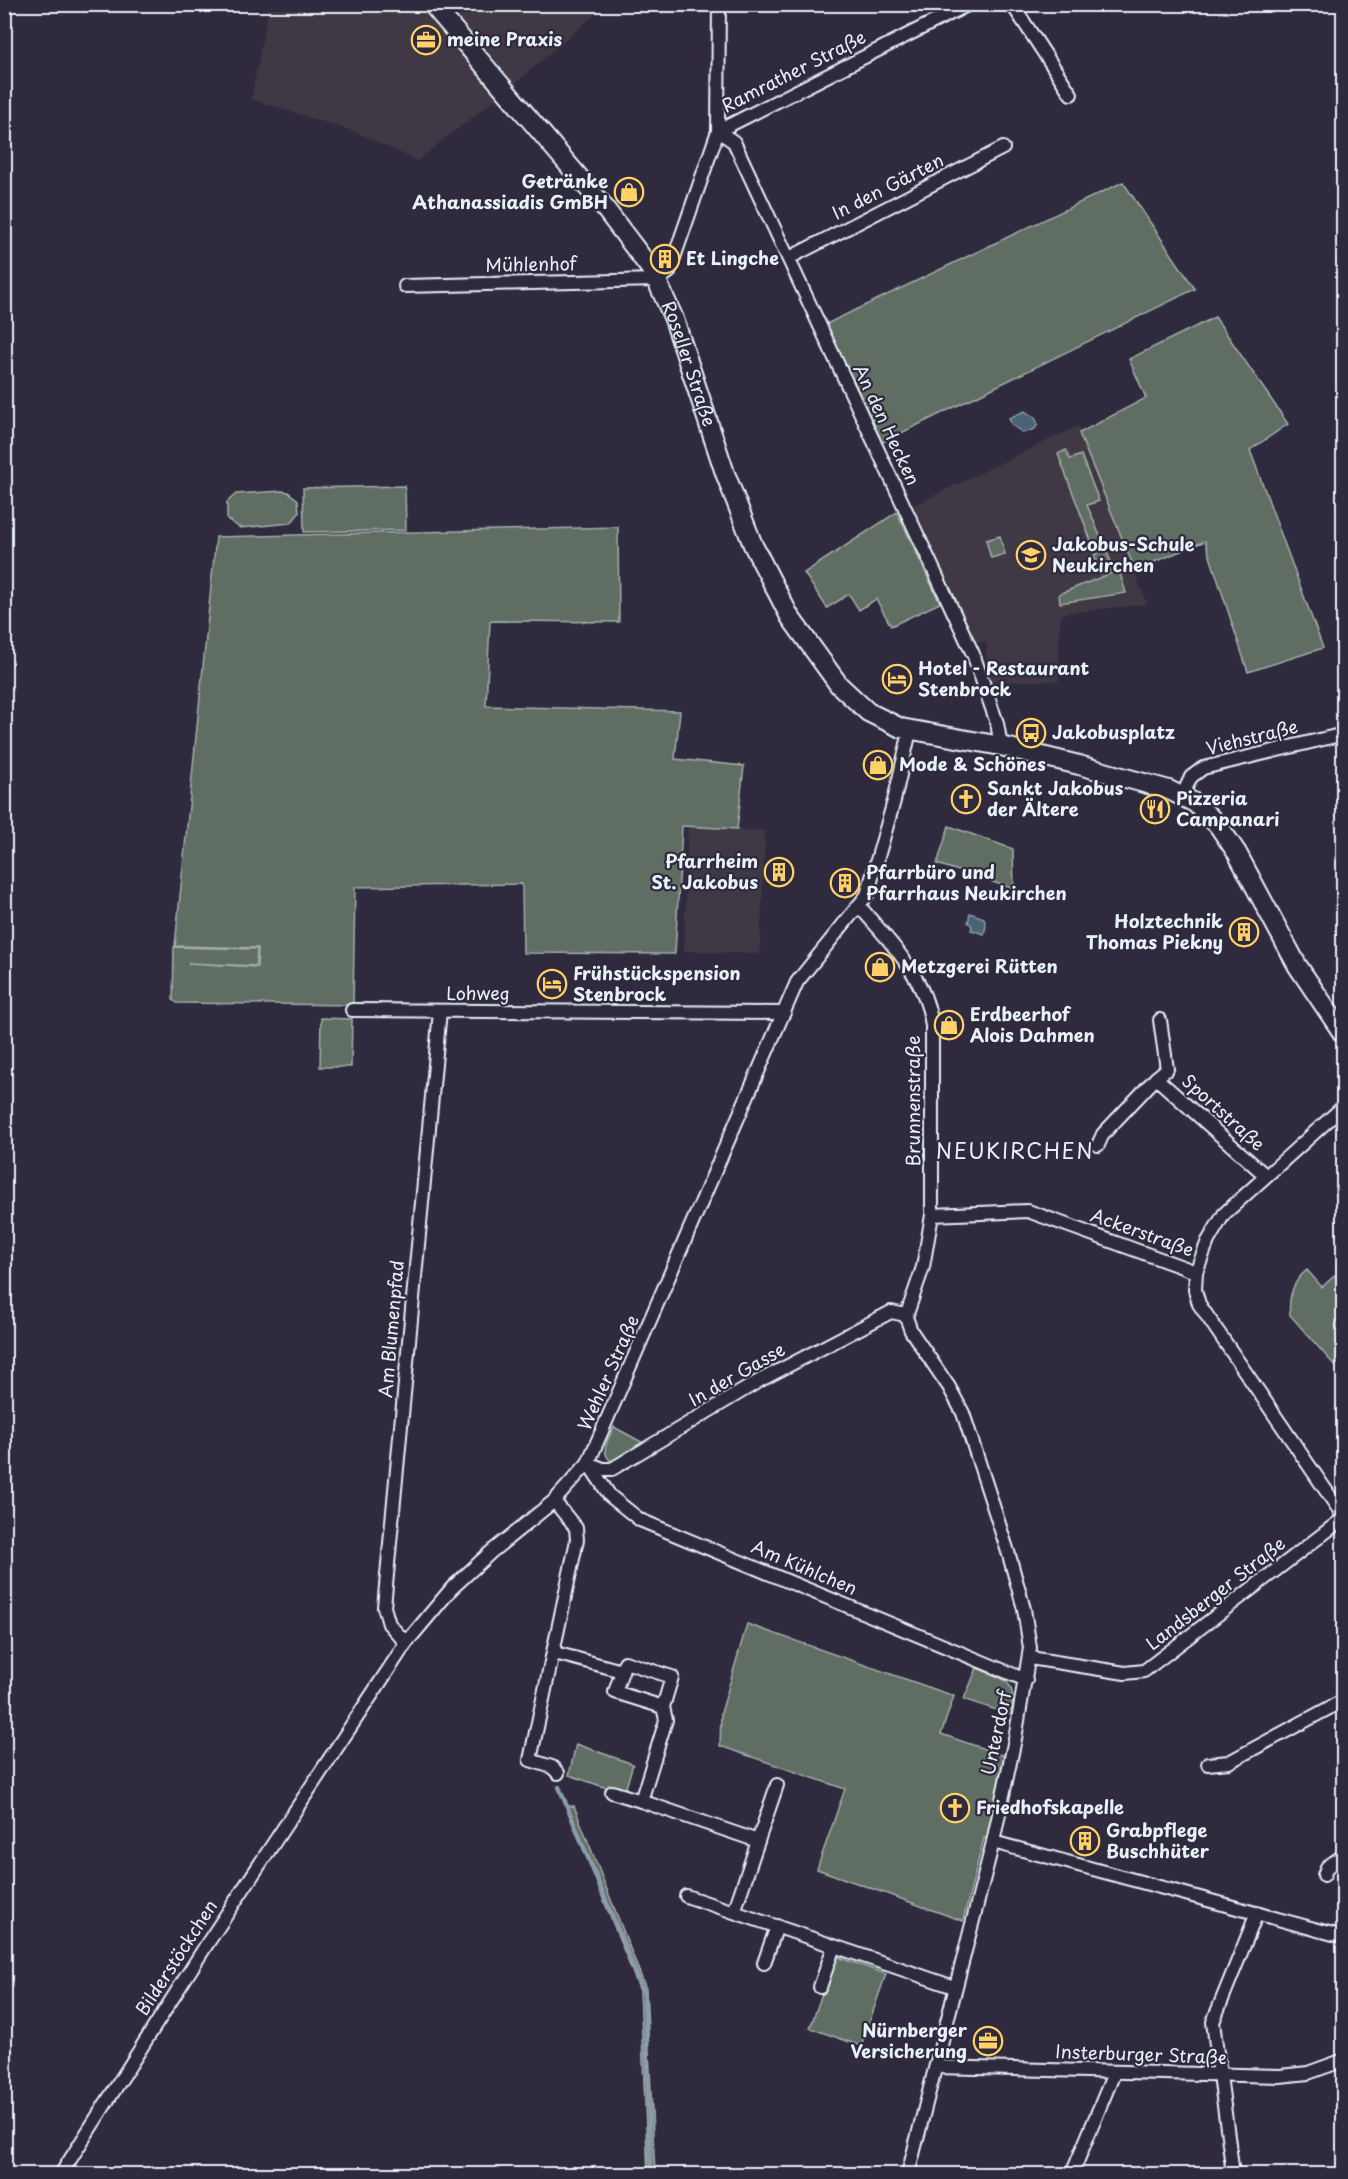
<svg xmlns="http://www.w3.org/2000/svg" width="1348" height="2179" viewBox="0 0 1348 2179" font-family="'Playpen Sans',sans-serif">
<style>
.built{fill:#413845}
.green{fill:#606d62;stroke:#a4afad;stroke-width:1.5}
.water{fill:#4c6477;stroke:#8a9cab;stroke-width:1.5}
.lines{fill:none;stroke-linecap:round;stroke-linejoin:round}
.stream{stroke:#8a9cab;stroke-width:4.5}
.street-casing{stroke:#e8f1f8;stroke-width:16}
.secondary-casing{stroke:#e8f1f8;stroke-width:22}
.street{stroke:#2f2a3d;stroke-width:12}
.secondary{stroke:#2f2a3d;stroke-width:18}
.labels{text-anchor:middle;stroke-width:4.5;stroke-linejoin:round;paint-order:stroke}
.poi-label{font-size:18px;font-weight:bold;fill:#e8f1f8;stroke:#2f2a3d;text-anchor:start}
.street-label{font-size:18px;fill:#e8f1f8;stroke:#2f2a3d}
.quarter-label{font-size:21px;letter-spacing:1.5px;fill:#e8f1f8;stroke:#2f2a3d}
</style>
<rect width="100%" height="100%" fill="#2f2a3d"/>
<filter id="ink" filterUnits="userSpaceOnUse"><feTurbulence type="fractalNoise" baseFrequency=".0167" numOctaves="2"/><feDisplacementMap in="SourceGraphic" scale="12" xChannelSelector="R" yChannelSelector="G"/><feConvolveMatrix kernelMatrix="1 2 1 2 8 2 1 2 1" color-interpolation-filters="sRGB"/></filter>
<g filter="url(#ink)">
<g class="built">
<path d="M 269,5 L 606,5 L 512,86 L 417,161 L 356,132 L 251,99 Z"/>
<path d="M 1078,426 L 1147,604 L 1064,613 L 1060,618 L 1059,681 L 988,682 L 986,642 L 974,642 L 912,506 Z"/>
<path d="M 688,825 L 765,831 L 760,954 L 684,951 Z"/>
</g>
<g class="green">
<path d="M 1123,182 L 1195,289 L 881,443 L 826,324 Z"/>
<path d="M 1215,317 L 1288,424 L 1250,450 L 1323,648 L 1248,672 L 1205,541 L 1135,570 L 1079,433 L 1146,398 L 1129,359 Z"/>
<path d="M 1066,450 L 1070,459 L 1081,455 L 1099,501 L 1087,505 L 1114,569 L 1101,574 L 1094,555 L 1096,554 L 1058,454 Z"/>
<path d="M 405,486 L 406,530 L 304,532 L 303,488 Z"/>
<path d="M 282,491 L 288,492 L 298,500 L 299,513 L 291,523 L 240,528 L 227,519 L 227,502 L 236,494 Z"/>
<path d="M 897,512 L 940,603 L 891,626 L 876,599 L 859,610 L 849,594 L 827,608 L 804,573 Z"/>
<path d="M 618,527 L 619,622 L 490,621 L 486,706 L 680,711 L 675,759 L 744,766 L 737,829 L 682,826 L 675,954 L 523,953 L 522,884 L 355,887 L 353,1005 L 177,1003 L 173,1000 L 174,947 L 257,949 L 256,966 L 188,963 L 257,967 L 258,948 L 175,946 L 216,537 Z"/>
<path d="M 1000,536 L 1005,554 L 991,558 L 986,540 Z"/>
<path d="M 1119,570 L 1126,593 L 1060,603 L 1059,594 Z"/>
<path d="M 949,826 L 1013,849 L 1014,889 L 937,864 Z"/>
<path d="M 321,1018 L 352,1019 L 351,1067 L 320,1067 Z"/>
<path d="M 1343,1268 L 1343,1358 L 1335,1366 L 1290,1315 C 1288,1297 1293,1281 1307,1270 L 1322,1287 Z"/>
<path d="M 614,1427 L 647,1445 L 613,1462 C 598,1454 608,1439 614,1427 Z"/>
<path d="M 747,1624 L 954,1696 L 941,1734 L 1005,1756 L 987,1838 L 984,1838 L 963,1921 L 817,1869 L 845,1789 L 720,1746 L 721,1713 Z"/>
<path d="M 977,1668 C 1007,1681 1017,1679 1011,1715 L 964,1699 Z"/>
<path d="M 576,1744 L 633,1764 L 624,1794 L 569,1775 Z"/>
<path d="M 566,1806 L 574,1806 L 646,1989 L 655,2174 L 648,2174 L 640,1991 Z"/>
<path d="M 835,1956 L 886,1974 L 861,2046 L 810,2028 Z"/>
</g>
<g class="water">
<path d="M 1025,411 L 1035,418 L 1038,424 L 1035,429 L 1023,433 L 1012,425 L 1009,418 Z"/>
<path d="M 970,913 L 984,918 L 986,926 L 984,934 L 971,930 L 972,926 L 968,922 Z"/>
</g>
<g class="lines">
<path class="stream" d="M 559,1787 L 644,1993 L 651,2174"/>
<g class="street-casing">
<g id="street">
<path d="M 1012,4 L 1071,94"/>
<path d="M 718,131 L 734,142 L 973,654 L 997,723 L 1001,746"/>
<path d="M 718,131 L 969,4"/>
<path d="M 789,258 L 1003,148"/>
<path d="M 405,286 L 657,280 L 669,272 L 718,131 L 719,4"/>
<path d="M 1182,796 L 1191,777 L 1203,768 L 1344,734"/>
<path d="M 860,907 C 891,943 926,977 932,1026 L 932,1215 L 923,1267 L 906,1317 L 911,1331 L 949,1387 L 963,1413 L 1009,1555 L 1024,1609 L 1030,1648 L 1015,1739 L 993,1842 L 908,2174"/>
<path d="M 352,1010 L 784,1013"/>
<path d="M 1160,1020 L 1167,1069 L 1156,1078 L 1265,1175"/>
<path d="M 1098,1145 L 1103,1134 L 1156,1078"/>
<path d="M 932,1215 L 1028,1211 L 1196,1272 L 1195,1290 L 1199,1304 L 1344,1517"/>
<path d="M 1196,1272 L 1208,1241 L 1224,1214 L 1344,1106"/>
<path d="M 588,1463 L 610,1496 L 640,1520 L 1026,1680"/>
<path d="M 588,1463 L 603,1469 L 612,1469 L 759,1381 L 891,1312 L 906,1315"/>
<path d="M 554,1501 L 576,1528 L 577,1540 L 530,1760 L 552,1767 L 558,1773"/>
<path d="M 406,1643 L 389,1624 L 384,1607 L 440,1011"/>
<path d="M 555,1653 L 622,1671"/>
<path d="M 1030,1658 L 1125,1673 L 1144,1671 L 1344,1518"/>
<path d="M 663,1707 L 615,1692 L 625,1662 L 672,1677 L 663,1707 L 666,1720 L 641,1801 L 758,1841 L 734,1912 L 954,1987"/>
<path d="M 1208,1764 L 1229,1762 L 1344,1700"/>
<path d="M 612,1792 L 641,1801"/>
<path d="M 758,1841 L 777,1785"/>
<path d="M 993,1842 L 1344,1937"/>
<path d="M 1324,1875 L 1327,1867 L 1344,1855"/>
<path d="M 686,1896 L 734,1912"/>
<path d="M 764,1963 L 777,1926"/>
<path d="M 820,1987 L 834,1946"/>
<path d="M 936,2067 L 1280,2076 L 1308,2073 L 1344,2060"/>
<path d="M 61,2174 L 207,1944 L 406,1643 L 452,1588 L 491,1552 L 554,1501 L 588,1463 L 797,982 L 867,895 L 894,801 L 910,731"/>
<path d="M 1072,2174 L 1114,2073"/>
<path d="M 1233,2174 L 1213,2022 L 1257,1913"/>
</g>
</g>
<g class="secondary-casing">
<g id="secondary">
<path id="s1" d="M 432,4 L 600,202 L 653,272 L 674,319 L 725,473 L 753,545 L 790,617 L 839,685 L 868,712 L 901,728 L 1001,746 L 1079,765 L 1169,790 L 1195,803 L 1218,825 L 1237,853 L 1297,965 L 1344,1035"/>
</g>
</g>
<use href="#street" class="street"/>
<use href="#secondary" class="secondary"/>
</g>
</g>
<defs>
<g id="office-ring" transform="scale(1.5)"><circle r="9.5" fill="#2f2a3d" stroke="#ffd166" stroke-width="1.5"/><path d="M-6-3h4V-5.5h4V-3h4V5H-6ZM-1-4.5V-3h2v-1.5ZM-6 0V1H6V0Z" fill="#ffd166"/></g>
<g id="shop-ring" transform="scale(1.5)"><circle r="9.5" fill="#2f2a3d" stroke="#ffd166" stroke-width="1.5"/><path d="M-5-2.5h2.3a2.7 3.5 0 0 1 5.4 0H5L5.5 6h-11ZM-1.5-2.5h3a1.5 2.3 0 0 0-3 0Z" fill="#ffd166"/></g>
<g id="building-ring" transform="scale(1.5)"><circle r="9.5" fill="#2f2a3d" stroke="#ffd166" stroke-width="1.5"/><path d="M-4-6H4V6H1V3H-1V6H-4ZM-2.5-4.3h1.7v1.8h-1.7ZM.8-4.3h1.7v1.8H.8ZM-2.5-1h1.7V.8h-1.7ZM.8-1h1.7V.8H.8Z" fill="#ffd166"/></g>
<g id="school-ring" transform="scale(1.5)"><circle r="9.5" fill="#2f2a3d" stroke="#ffd166" stroke-width="1.5"/><path d="M0-5L7-2L0 1L-7-2ZM-4 1L0 2.5L4 1V4Q0 6-4 4Z" fill="#ffd166"/></g>
<g id="hotel-ring" transform="scale(1.5)"><circle r="9.5" fill="#2f2a3d" stroke="#ffd166" stroke-width="1.5"/><path d="M-6-4.5h1.5V1H6V5H4.5V3h-9V5H-6ZM-4 0a1.8 1.8 0 1 1 3.6 0ZM.5 0V-2.5h3Q6-2.5 6 0Z" fill="#ffd166"/></g>
<g id="bus-ring" transform="scale(1.5)"><circle r="9.5" fill="#2f2a3d" stroke="#ffd166" stroke-width="1.5"/><path d="M-5-6H5V4H4V6H2V4H-2V6H-4V4H-5ZM-3.5-4V0h7V-4ZM-3.5 1.2v1.5H-2V1.2ZM2 1.2v1.5H3.5V1.2Z" fill="#ffd166"/></g>
<g id="church-ring" transform="scale(1.5)"><circle r="9.5" fill="#2f2a3d" stroke="#ffd166" stroke-width="1.5"/><path d="M-1.2-6h2.4v3.5h3.3v2.4h-3.3V6h-2.4V-.1h-3.3v-2.4h3.3Z" fill="#ffd166"/></g>
<g id="restaurant-ring" transform="scale(1.5)"><circle r="9.5" fill="#2f2a3d" stroke="#ffd166" stroke-width="1.5"/><path d="M-5-6h1v4h1v-4h1v4h1v-4h1v5L-1.5 .5V6h-2V.5L-5-1ZM5-6V6H3V1.5H1.5Q1.5-4 5-6Z" fill="#ffd166"/></g>
</defs>
<g fill-rule="evenodd">
<use href="#office-ring" x="426" y="40"/>
<use href="#shop-ring" x="629" y="192"/>
<use href="#building-ring" x="665" y="259"/>
<use href="#school-ring" x="1031" y="555"/>
<use href="#hotel-ring" x="897" y="679"/>
<use href="#bus-ring" x="1031" y="733"/>
<use href="#shop-ring" x="878" y="765"/>
<use href="#church-ring" x="966" y="799"/>
<use href="#restaurant-ring" x="1155" y="809"/>
<use href="#building-ring" x="779" y="872"/>
<use href="#building-ring" x="845" y="883"/>
<use href="#building-ring" x="1244" y="932"/>
<use href="#shop-ring" x="880" y="967"/>
<use href="#hotel-ring" x="552" y="984"/>
<use href="#shop-ring" x="949" y="1025"/>
<use href="#church-ring" x="955" y="1808"/>
<use href="#building-ring" x="1085" y="1841"/>
<use href="#office-ring" x="988" y="2041"/>
</g>
<g class="labels">
<g class="poi-label">
<text x="447" y="46">meine Praxis</text>
<text x="608" y="188" text-anchor="end">Getränke<tspan x="608" dy="21">Athanassiadis GmBH</tspan></text>
<text x="686" y="265">Et Lingche</text>
<text x="1052" y="551">Jakobus-Schule<tspan x="1052" dy="21">Neukirchen</tspan></text>
<text x="918" y="675">Hotel - Restaurant<tspan x="918" dy="21">Stenbrock</tspan></text>
<text x="1052" y="739">Jakobusplatz</text>
<text x="899" y="771">Mode &amp; Schönes</text>
<text x="987" y="795">Sankt Jakobus<tspan x="987" dy="21">der Ältere</tspan></text>
<text x="1176" y="805">Pizzeria<tspan x="1176" dy="21">Campanari</tspan></text>
<text x="758" y="868" text-anchor="end">Pfarrheim<tspan x="758" dy="21">St. Jakobus</tspan></text>
<text x="866" y="879">Pfarrbüro und<tspan x="866" dy="21">Pfarrhaus Neukirchen</tspan></text>
<text x="1223" y="928" text-anchor="end">Holztechnik<tspan x="1223" dy="21">Thomas Piekny</tspan></text>
<text x="901" y="973">Metzgerei Rütten</text>
<text x="573" y="980">Frühstückspension<tspan x="573" dy="21">Stenbrock</tspan></text>
<text x="970" y="1021">Erdbeerhof<tspan x="970" dy="21">Alois Dahmen</tspan></text>
<text x="976" y="1814">Friedhofskapelle</text>
<text x="1106" y="1837">Grabpflege<tspan x="1106" dy="21">Buschhüter</tspan></text>
<text x="967" y="2037" text-anchor="end">Nürnberger<tspan x="967" dy="21">Versicherung</tspan></text>
</g>
<g class="street-label">
<text transform="translate(794 72) rotate(-27)" y="6">Ramrather Straße</text>
<text transform="translate(888 187) rotate(-27)" y="6">In den Gärten</text>
<text transform="translate(531 265) rotate(-1)" y="6">Mühlenhof</text>
<text dy="6" stroke="none"><textPath href="#s1" startOffset="446">Roseller Straße</textPath></text>
<text transform="translate(886 425) rotate(65)" y="6">An den Hecken</text>
<text transform="translate(1252 738) rotate(-14)" y="6">Viehstraße</text>
<text x="478" y="1000">Lohweg</text>
<text transform="translate(914 1101) rotate(-90)" y="6">Brunnenstraße</text>
<text transform="translate(1223 1113) rotate(42)" y="6">Sportstraße</text>
<text transform="translate(1142 1233) rotate(20)" y="6">Ackerstraße</text>
<text transform="translate(392 1329) rotate(-85)" y="6">Am Blumenpfad</text>
<text transform="translate(609 1373) rotate(-66)" y="6">Wehler Straße</text>
<text transform="translate(737 1375) rotate(-30)" y="6">In der Gasse</text>
<text transform="translate(804 1568) rotate(23)" y="6">Am Kühlchen</text>
<text transform="translate(1216 1594) rotate(-38)" y="6">Landsberger Straße</text>
<text transform="translate(997 1733) rotate(-78)" y="6">Unterdorf</text>
<text transform="translate(177 1958) rotate(-57)" y="6">Bilderstöckchen</text>
<text transform="translate(1141 2055) rotate(2)" y="6">Insterburger Straße</text>
</g>
<g class="quarter-label">
<text x="1015" y="1159">NEUKIRCHEN</text>
</g>
</g>
<rect width="1348" height="2179" fill="none" stroke="#2f2a3d" stroke-width="24"/>
<rect x="12" y="12" width="1324" height="2155" fill="none" stroke="#e8f1f8" stroke-width="2" filter="url(#ink)"/>
</svg>
